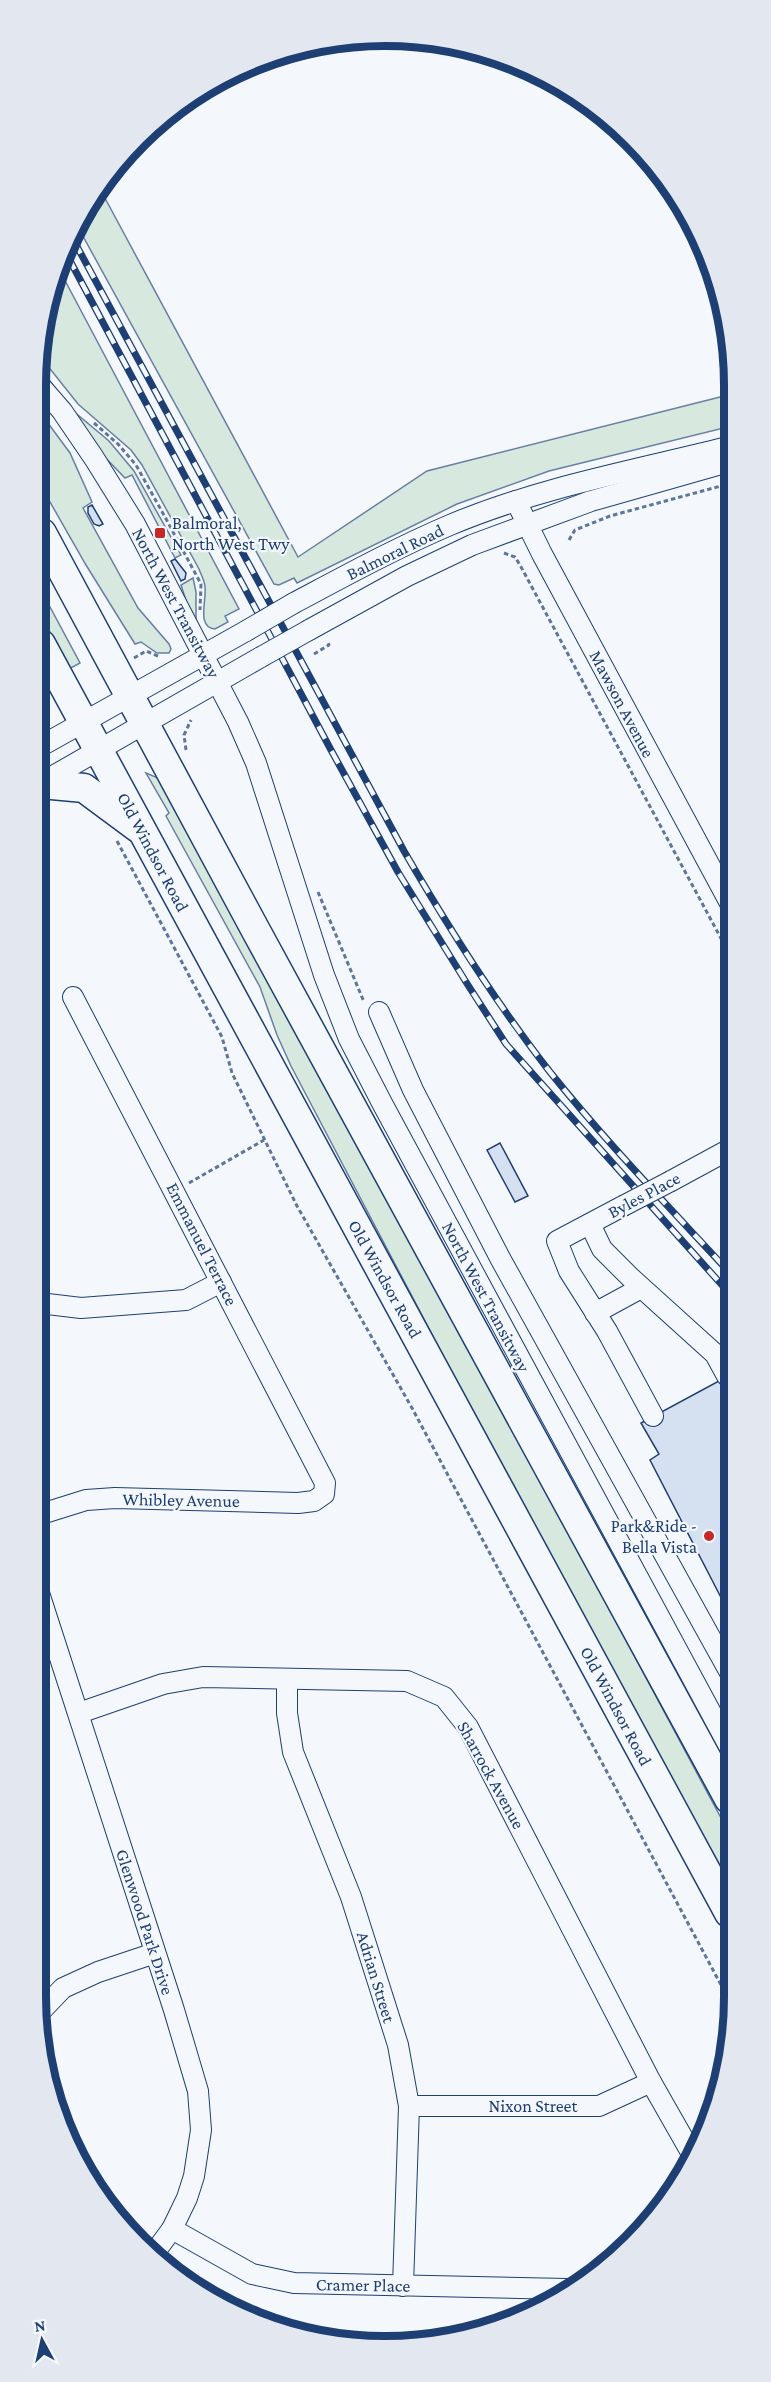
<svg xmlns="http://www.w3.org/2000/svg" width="771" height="2382" viewBox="0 0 771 2382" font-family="'Crimson Pro',serif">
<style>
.green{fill:#d7e8df;stroke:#687fa3;stroke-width:1.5}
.building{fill:#d5e0f0;stroke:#1d3f73;stroke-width:1.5}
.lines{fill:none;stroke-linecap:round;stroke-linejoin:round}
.minor-casing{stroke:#1d3f73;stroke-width:22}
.highway-casing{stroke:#1d3f73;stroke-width:31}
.path{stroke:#5e769c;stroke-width:3;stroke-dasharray:4.5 3;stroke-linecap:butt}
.minor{stroke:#f4f7fb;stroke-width:20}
.highway{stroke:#f4f7fb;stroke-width:28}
.rail-casing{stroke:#1d3f73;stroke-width:7}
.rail{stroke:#f4f7fb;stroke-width:4.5;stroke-dasharray:14;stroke-linecap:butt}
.minor-bridge-casing{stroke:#1d3f73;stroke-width:22;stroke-linecap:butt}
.minor-bridge{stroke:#f4f7fb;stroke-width:20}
.poi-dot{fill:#c62828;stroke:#f4f7fb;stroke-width:2}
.labels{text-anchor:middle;stroke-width:4.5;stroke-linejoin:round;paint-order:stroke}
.poi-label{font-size:18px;fill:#1d3f73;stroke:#f4f7fb;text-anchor:start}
.street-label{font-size:18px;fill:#1d3f73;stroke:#f4f7fb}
.rim{fill:none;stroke:#1d3f73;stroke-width:8}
</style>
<rect width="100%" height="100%" fill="#f4f7fb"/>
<g class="green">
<path d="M 99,187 L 298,557 L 427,471 L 732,394 L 732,426 L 549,471 L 457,504 L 297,583 L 294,578 L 279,585 L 274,584 L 79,229 L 95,191 Z"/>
<path d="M 61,273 L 239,609 L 225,616 L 228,622 L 215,629 C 196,627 207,600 205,587 C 205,581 201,575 199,569 L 142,465 L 131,450 L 78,404 L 43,360 L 43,317 Z"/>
<path d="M 43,372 L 72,410 L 109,441 L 134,471 L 181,555 L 175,558 L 132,475 L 125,478 L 97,449 L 43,377 Z"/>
<path d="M 42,415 L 70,453 L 92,502 L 83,508 L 138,608 L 169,644 L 171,649 L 169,653 L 157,653 L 141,642 L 135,644 L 86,565 L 42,488 Z"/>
<path d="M 193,578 L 196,592 L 196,621 L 191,616 L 181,585 Z"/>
<path d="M 42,592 L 80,663 L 69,669 L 42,617 Z"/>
<path d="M 146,773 L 158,778 L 589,1571 L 729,1833 L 729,1891 L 614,1681 L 291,1066 L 277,1035 L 260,987 L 166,816 L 169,813 Z"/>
</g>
<g class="building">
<path d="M 92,505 L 103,524 L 99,526 L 94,524 L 88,513 L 88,507 Z"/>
<path d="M 175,559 L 186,573 L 185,579 L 181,581 L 171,561 Z"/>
<path d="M 500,1143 L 528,1196 L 515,1202 L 487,1150 Z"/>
<path d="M 730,1375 L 729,1613 L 650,1460 L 659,1454 L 641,1423 Z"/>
</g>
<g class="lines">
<g class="minor-casing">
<g id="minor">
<path d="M 42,388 L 62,411 L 94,458 L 135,524 L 238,722 L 256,763 L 324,975 L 349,1039 L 382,1103 L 729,1746"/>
<path d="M 516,501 L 542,554 L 731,905"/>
<path d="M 294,603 C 345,576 396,548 450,525 C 540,487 637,470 732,446"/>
<path d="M 309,630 L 407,576 L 472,545 L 591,501 L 732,461"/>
<path d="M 41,746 L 246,631"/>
<path d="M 41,783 L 261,657"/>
<path d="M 379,1012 L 413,1090 L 500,1258 L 729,1671"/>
<path d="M 671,1181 L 730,1149"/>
<path d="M 623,1206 L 557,1241 L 569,1271 L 607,1331 L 653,1416"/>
<path d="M 590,1224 L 602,1249 L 631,1278 L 715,1354 L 727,1376"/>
<path d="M 39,1303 L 81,1308 L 186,1300 L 221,1282"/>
<path d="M 595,1313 L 641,1288"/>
<path d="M 38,1515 L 86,1500 L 115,1498 L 298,1503 L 314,1501 L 324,1494 L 325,1483 L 73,997"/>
<path d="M 38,1590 L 174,2010 L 198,2091 L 201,2130 L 194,2176 L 187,2198 L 172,2229 L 155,2252"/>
<path d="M 287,1679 L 287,1713 L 293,1752 L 351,1897 L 398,2045 L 409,2106 L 403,2286"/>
<path d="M 79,1713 L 163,1684 L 203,1677 L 407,1681 L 444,1697 L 468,1727 L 651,2082 L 692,2154"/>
<path d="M 39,2013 L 63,1988 L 98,1972 L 155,1953"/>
<path d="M 409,2106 L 599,2106 L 651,2082"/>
<path d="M 172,2229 L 252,2274 L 294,2283 L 567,2289"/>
</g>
</g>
<g class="highway-casing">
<g id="highway">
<path d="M 42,533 L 255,929 L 729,1799"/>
<path d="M 41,644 L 729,1913"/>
<path d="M 41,784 L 84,788 L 138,828"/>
</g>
</g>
<g class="path">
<path d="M 94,423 L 118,444 L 136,465 L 165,517 L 201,584 L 200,610"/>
<path d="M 569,540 L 575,530 L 610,516 L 732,483"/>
<path d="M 504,553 L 515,557 L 520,565 L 731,957"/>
<path d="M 314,654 L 329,645 L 327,641"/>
<path d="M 134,658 L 146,651 L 160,657"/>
<path d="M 41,706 L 49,721"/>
<path d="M 186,750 L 184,735 L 191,720"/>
<path d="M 117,841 L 222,1037 L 232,1073 L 297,1206 L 412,1408 L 728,1998"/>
<path d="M 318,892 L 364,1002"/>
<path d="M 189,1183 L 264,1140"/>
<path d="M 724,1687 L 729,1695"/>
</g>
<use href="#minor" class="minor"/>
<use href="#highway" class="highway"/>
<g class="rail-casing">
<g id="rail">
<path d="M 74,241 L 404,851 C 448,927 496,1003 550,1072 C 606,1142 669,1207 730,1273"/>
<path d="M 68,257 L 331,750 L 398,872 L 466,982 L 506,1044 L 730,1294"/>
</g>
</g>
<use href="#rail" class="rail"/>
<g class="minor-bridge-casing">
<g id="minor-bridge">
<path d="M 246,631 L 294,603"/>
<path d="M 261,657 L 309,630"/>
<path d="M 623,1206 L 671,1181"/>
</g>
</g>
<use href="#minor-bridge" class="minor-bridge"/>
</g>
<g class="poi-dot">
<rect x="154" y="527" width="12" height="12" rx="3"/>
<circle cx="709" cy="1536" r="6"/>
</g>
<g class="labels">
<g class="poi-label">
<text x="172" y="529">Balmoral,<tspan x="172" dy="21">North West Twy</tspan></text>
<text x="697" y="1532" text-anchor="end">Park&amp;Ride -<tspan x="697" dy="21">Bella Vista</tspan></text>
</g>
<g class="street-label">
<text transform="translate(395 552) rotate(-26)" y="6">Balmoral Road</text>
<text transform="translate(176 603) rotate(62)" y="6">North West Transitway</text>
<text transform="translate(622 704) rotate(62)" y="6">Mawson Avenue</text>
<text transform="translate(153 852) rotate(62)" y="6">Old Windsor Road</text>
<text transform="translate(644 1195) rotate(-28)" y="6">Byles Place</text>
<text transform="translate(202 1244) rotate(63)" y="6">Emmanuel Terrace</text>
<text transform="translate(385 1279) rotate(61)" y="6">Old Windsor Road</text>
<text transform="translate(486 1297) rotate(62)" y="6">North West Transitway</text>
<text transform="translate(181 1500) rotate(1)" y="6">Whibley Avenue</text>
<text transform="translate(616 1706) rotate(62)" y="6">Old Windsor Road</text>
<text transform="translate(491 1775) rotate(61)" y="6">Sharrock Avenue</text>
<text transform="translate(145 1922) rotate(72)" y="6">Glenwood Park Drive</text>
<text transform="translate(376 1977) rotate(73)" y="6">Adrian Street</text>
<text x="533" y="2112">Nixon Street</text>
<text transform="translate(363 2285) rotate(1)" y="6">Cramer Place</text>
</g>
</g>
<path d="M0 0H771V2382H0ZM385 46H385A339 339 0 0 1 724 385V1997A339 339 0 0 1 385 2336H385A339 339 0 0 1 46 1997V385A339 339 0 0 1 385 46Z" fill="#e3e8f0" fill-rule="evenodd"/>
<path class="rim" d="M385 46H385A339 339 0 0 1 724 385V1997A339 339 0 0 1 385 2336H385A339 339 0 0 1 46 1997V385A339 339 0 0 1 385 46Z"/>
<g transform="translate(42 2340) rotate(352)" stroke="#f4f7fb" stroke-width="4.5" paint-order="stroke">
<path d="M0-4.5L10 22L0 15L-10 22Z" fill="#1d3f73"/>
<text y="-9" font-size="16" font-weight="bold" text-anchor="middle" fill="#1d3f73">N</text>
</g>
</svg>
